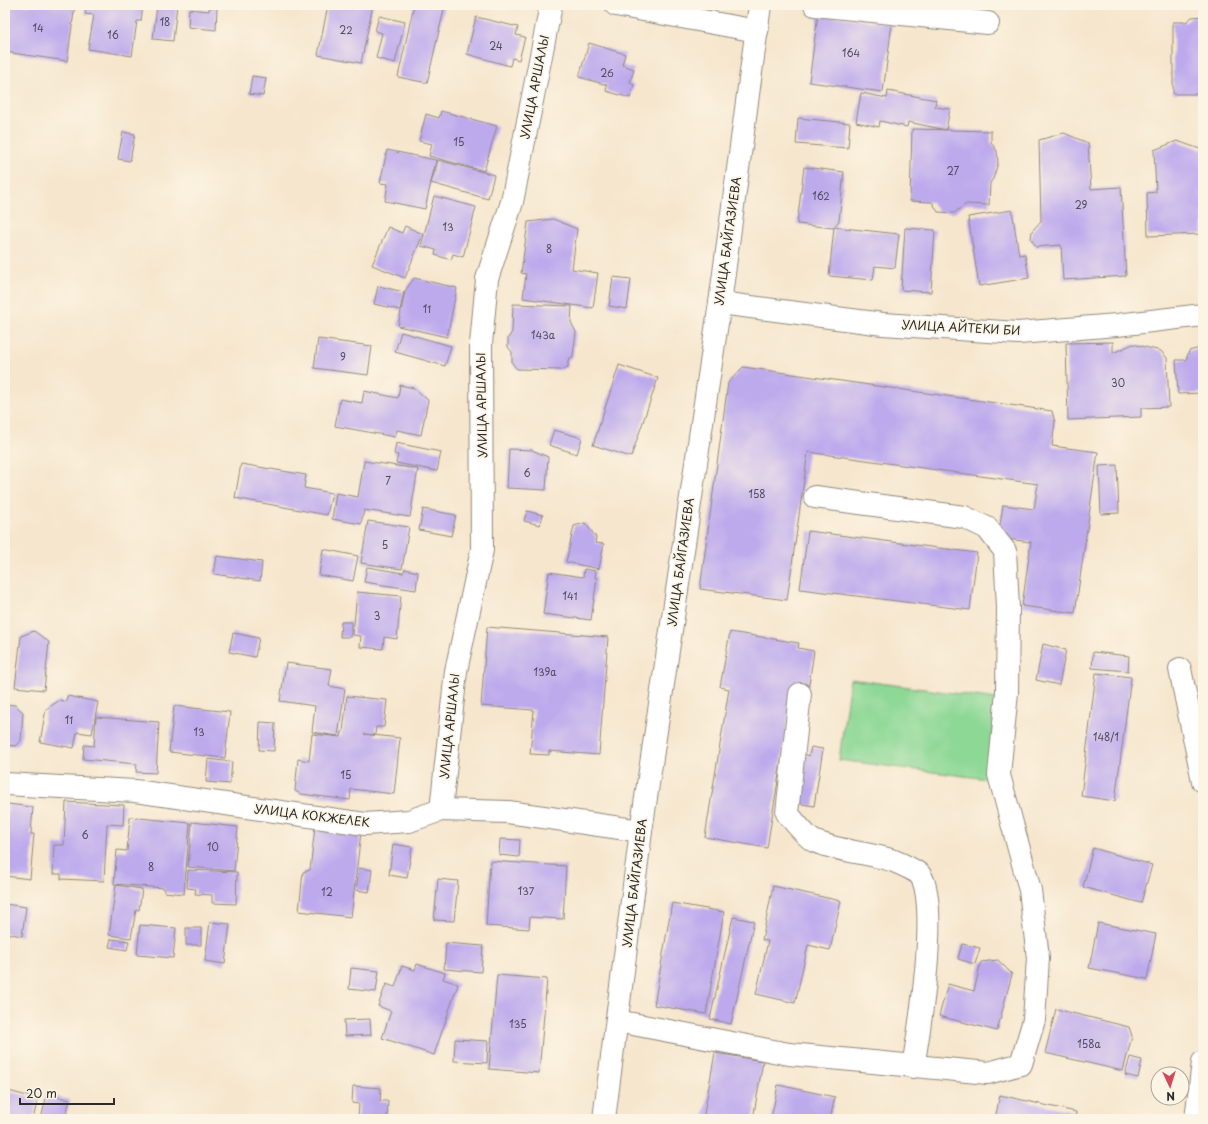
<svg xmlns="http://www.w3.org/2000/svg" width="1208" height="1124" viewBox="0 0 1208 1124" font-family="'Playpen Sans',sans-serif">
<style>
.green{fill:#8dd895;stroke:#5c8260}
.building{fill:#bdaaed}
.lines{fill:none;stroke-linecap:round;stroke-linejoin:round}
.minor-casing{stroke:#90887c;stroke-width:24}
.major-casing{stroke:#90887c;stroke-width:24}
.minor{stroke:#fff;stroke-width:22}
.major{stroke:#fff;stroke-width:22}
.labels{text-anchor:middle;stroke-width:3.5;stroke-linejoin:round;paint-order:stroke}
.number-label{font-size:10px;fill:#504b5c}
.street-label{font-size:12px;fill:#2b2b2b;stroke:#fcf5e5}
</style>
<rect width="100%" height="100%" fill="#fcf5e5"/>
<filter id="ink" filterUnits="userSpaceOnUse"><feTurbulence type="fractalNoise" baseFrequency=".025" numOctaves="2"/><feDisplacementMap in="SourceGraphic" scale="8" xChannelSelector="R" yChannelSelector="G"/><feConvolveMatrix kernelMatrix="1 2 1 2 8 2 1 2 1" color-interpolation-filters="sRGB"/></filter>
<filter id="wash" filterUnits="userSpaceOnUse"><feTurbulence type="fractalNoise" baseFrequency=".012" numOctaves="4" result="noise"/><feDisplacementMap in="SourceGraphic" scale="16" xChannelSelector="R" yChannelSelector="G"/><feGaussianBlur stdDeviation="0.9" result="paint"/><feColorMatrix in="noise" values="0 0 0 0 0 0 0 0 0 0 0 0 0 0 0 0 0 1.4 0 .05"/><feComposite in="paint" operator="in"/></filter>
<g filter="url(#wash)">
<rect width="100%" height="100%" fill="#f6e6cd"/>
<path class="green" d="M 850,679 L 997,699 L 987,779 L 839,760 Z"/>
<g id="blocks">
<g class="building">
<path d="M 5,5 L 75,5 L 67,61 L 5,52 Z"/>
<path d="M 86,5 L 143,5 L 141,21 L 137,21 L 132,56 L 88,49 L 94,15 L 85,14 Z"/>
<path d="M 157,5 L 177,5 L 173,41 L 153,39 Z"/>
<path d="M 328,5 L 373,5 L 361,63 L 318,55 Z"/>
<path d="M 414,5 L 445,5 L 427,83 L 398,77 Z"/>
<path d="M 209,8 L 217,8 L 216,30 L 188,27 L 189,9 L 209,11 Z"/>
<path d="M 818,14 L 892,24 L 883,92 L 809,82 Z"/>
<path d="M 379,16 L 405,22 L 395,63 L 376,58 L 382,33 L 375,31 Z"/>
<path d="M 1203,16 L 1203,94 L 1173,94 L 1173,22 L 1186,22 L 1192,17 Z"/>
<path d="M 476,17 L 518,27 L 516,35 L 525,37 L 519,60 L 512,58 L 510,66 L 467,54 Z"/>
<path d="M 589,43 L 625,54 L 622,65 L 634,69 L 630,83 L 634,85 L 630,98 L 606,91 L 607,85 L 579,77 Z"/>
<path d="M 252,76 L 266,78 L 263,96 L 249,94 Z"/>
<path d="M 888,91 L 936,100 L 935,107 L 950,109 L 946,130 L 908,122 L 907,127 L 880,121 L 879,127 L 856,122 L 861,93 L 887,98 Z"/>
<path d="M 441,111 L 497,126 L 484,171 L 429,156 L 432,144 L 419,141 L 426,114 L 439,118 Z"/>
<path d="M 798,118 L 850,123 L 848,148 L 796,144 Z"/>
<path d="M 912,129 L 991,131 L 991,142 L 997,151 L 998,163 L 993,179 L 990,183 L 989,205 L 966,204 L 954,213 L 938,212 L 932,202 L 910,201 Z"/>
<path d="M 123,132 L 135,134 L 130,161 L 118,159 Z"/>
<path d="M 1064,133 L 1088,143 L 1091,189 L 1121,187 L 1126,276 L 1063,280 L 1061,245 L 1036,247 L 1031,239 L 1032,231 L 1041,221 L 1039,140 Z"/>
<path d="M 1177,141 L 1203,150 L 1203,234 L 1148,236 L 1147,193 L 1156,192 L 1154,150 Z"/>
<path d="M 387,150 L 436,160 L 425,209 L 385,201 L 388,184 L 380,183 Z"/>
<path d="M 438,160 L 494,175 L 488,199 L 431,183 Z"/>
<path d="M 804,167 L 844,172 L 839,221 L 833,228 L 797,224 Z"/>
<path d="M 434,196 L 476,207 L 463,257 L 453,254 L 451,260 L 435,255 L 436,250 L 421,246 Z"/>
<path d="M 1012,210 L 1019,255 L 1025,254 L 1029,278 L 979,286 L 968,217 Z"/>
<path d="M 553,219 L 577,229 L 572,269 L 598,273 L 593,308 L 523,298 L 526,274 L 521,273 L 528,222 Z"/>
<path d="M 405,226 L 423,234 L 405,278 L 372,265 L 388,227 L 402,233 Z"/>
<path d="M 834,227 L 899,234 L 895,268 L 875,266 L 873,280 L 829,276 Z"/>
<path d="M 905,228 L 935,230 L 931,292 L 901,290 Z"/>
<path d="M 613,277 L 631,279 L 627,309 L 609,306 Z"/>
<path d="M 414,278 L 457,288 L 447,337 L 398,326 L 405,291 Z"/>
<path d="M 378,286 L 404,292 L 400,310 L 374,304 Z"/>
<path d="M 513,304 L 572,306 L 571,322 L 576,332 L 573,356 L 568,360 L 568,367 L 561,370 L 517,369 L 512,363 L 512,352 L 508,347 L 508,338 L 512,332 Z"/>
<path d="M 401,332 L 451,346 L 445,366 L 395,352 Z"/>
<path d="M 318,339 L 372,346 L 368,375 L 314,368 Z"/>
<path d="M 1113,342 L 1113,353 L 1133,344 L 1161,351 L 1167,358 L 1169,407 L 1141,408 L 1141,417 L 1068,420 L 1066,343 Z"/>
<path d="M 1203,347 L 1203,393 L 1178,394 L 1176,360 L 1186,360 L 1189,351 Z"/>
<path d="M 619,365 L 658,378 L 631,457 L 593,445 Z"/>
<path d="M 743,367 L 1052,411 L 1055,422 L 1052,446 L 1098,452 L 1075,613 L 1022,606 L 1031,542 L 998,538 L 1003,505 L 1034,509 L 1038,484 L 808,452 L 787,600 L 700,589 L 728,383 Z"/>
<path d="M 400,385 L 414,388 L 428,400 L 421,435 L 397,430 L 395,437 L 335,426 L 340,399 L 362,403 L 364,391 L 398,398 Z"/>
<path d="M 554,430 L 582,438 L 577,454 L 549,445 Z"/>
<path d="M 396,443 L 441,452 L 437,471 L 396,463 L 398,455 L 394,454 Z"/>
<path d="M 509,449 L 532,450 L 548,457 L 546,490 L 507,488 Z"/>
<path d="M 364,461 L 418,469 L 410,517 L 364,510 L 361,524 L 332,519 L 336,493 L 358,497 Z"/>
<path d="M 241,464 L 306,475 L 304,488 L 332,493 L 327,515 L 235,498 Z"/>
<path d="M 1117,465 L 1119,513 L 1101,514 L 1099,466 Z"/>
<path d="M 423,509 L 456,515 L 451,536 L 419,530 Z"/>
<path d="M 527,511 L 543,515 L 540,525 L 524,521 Z"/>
<path d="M 368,521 L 409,527 L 402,569 L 361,563 Z"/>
<path d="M 585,523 L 596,537 L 595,543 L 604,544 L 599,569 L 566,562 L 574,526 Z"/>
<path d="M 808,531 L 977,553 L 970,610 L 800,589 Z"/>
<path d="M 323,549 L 358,556 L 353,581 L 319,575 Z"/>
<path d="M 217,556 L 262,562 L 260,581 L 214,574 Z"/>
<path d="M 367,567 L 403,573 L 405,569 L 418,572 L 416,590 L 364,582 Z"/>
<path d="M 584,569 L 596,571 L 595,578 L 597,578 L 591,620 L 543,614 L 549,572 L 583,577 Z"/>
<path d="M 357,592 L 401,596 L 397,639 L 384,637 L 383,649 L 360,647 L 361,636 L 353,635 Z"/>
<path d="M 341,622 L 351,622 L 351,637 L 340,637 Z"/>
<path d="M 487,627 L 608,637 L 599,755 L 549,751 L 549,755 L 530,754 L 534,710 L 481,706 Z"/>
<path d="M 34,631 L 49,642 L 44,690 L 15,687 L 21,636 Z"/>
<path d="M 730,632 L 799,643 L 798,648 L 814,651 L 808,691 L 793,688 L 767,848 L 705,837 L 729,689 L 720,687 Z"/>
<path d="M 233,633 L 259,638 L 255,657 L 229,652 Z"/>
<path d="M 1043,644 L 1066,650 L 1059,685 L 1036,680 Z"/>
<path d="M 1093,652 L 1129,656 L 1128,671 L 1092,668 Z"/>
<path d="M 286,663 L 332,669 L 329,686 L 345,689 L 338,736 L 312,732 L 315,706 L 280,701 Z"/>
<path d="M 1096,673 L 1131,677 L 1115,801 L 1081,796 Z"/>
<path d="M 67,696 L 98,702 L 92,734 L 77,732 L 74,748 L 40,742 L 46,709 L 60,700 L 66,702 Z"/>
<path d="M 347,696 L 387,700 L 384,727 L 376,727 L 375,735 L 364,734 L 400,738 L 394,794 L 351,789 L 350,800 L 301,794 L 295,791 L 298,759 L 309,761 L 312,734 L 341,737 L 342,732 L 343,732 Z"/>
<path d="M 5,704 L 15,705 L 23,712 L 21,741 L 16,746 L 5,745 Z"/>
<path d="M 174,706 L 230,712 L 225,758 L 169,752 Z"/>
<path d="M 96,717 L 159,722 L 156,773 L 136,772 L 137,764 L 83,759 L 84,745 L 94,746 Z"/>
<path d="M 260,722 L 275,723 L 274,751 L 259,750 Z"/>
<path d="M 811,747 L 823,749 L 814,806 L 796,803 L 804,754 L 809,756 Z"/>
<path d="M 208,759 L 232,762 L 230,784 L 206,782 Z"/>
<path d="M 66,802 L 124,805 L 123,825 L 107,824 L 104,881 L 61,879 L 61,874 L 53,874 L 54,845 L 64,845 Z"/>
<path d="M 8,804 L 33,807 L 31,834 L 34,834 L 30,879 L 5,876 L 5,833 Z"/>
<path d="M 130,817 L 190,823 L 184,894 L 164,892 L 164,888 L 114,884 L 117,850 L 127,851 Z"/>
<path d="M 192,822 L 238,827 L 234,871 L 188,867 Z"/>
<path d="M 315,827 L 361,832 L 351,917 L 299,911 L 303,872 L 310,870 Z"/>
<path d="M 500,839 L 520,840 L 519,857 L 499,855 Z"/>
<path d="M 393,844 L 412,847 L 407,878 L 389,875 Z"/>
<path d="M 1093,848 L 1152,865 L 1141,903 L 1083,887 Z"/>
<path d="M 490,861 L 566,866 L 563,919 L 530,917 L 529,929 L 486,926 Z"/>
<path d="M 359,868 L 372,870 L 369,892 L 356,890 Z"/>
<path d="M 188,870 L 237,872 L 236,904 L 212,903 L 212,895 L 195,894 L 196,889 L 187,888 Z"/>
<path d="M 438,879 L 458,881 L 454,921 L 434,920 Z"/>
<path d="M 116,885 L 142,889 L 139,910 L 136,910 L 131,938 L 109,935 Z"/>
<path d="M 773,886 L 841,901 L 830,950 L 808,945 L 795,1003 L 756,994 L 768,941 L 762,940 Z"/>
<path d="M 672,903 L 724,912 L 706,1014 L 654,1005 Z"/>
<path d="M 5,904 L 26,907 L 22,936 L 5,933 Z"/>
<path d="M 733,917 L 754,921 L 731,1024 L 710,1019 Z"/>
<path d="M 210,922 L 230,924 L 225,964 L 205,961 Z"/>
<path d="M 1098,923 L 1156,934 L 1147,979 L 1089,968 Z"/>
<path d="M 140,925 L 176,928 L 173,958 L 137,955 Z"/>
<rect x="186" y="928" width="15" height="17"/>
<path d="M 111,939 L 129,941 L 127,950 L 109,947 Z"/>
<path d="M 446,943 L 483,946 L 481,972 L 444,969 Z"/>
<path d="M 962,944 L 980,948 L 975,964 L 958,959 Z"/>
<path d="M 998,960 L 1012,974 L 997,1031 L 939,1016 L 948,984 L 974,991 L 981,962 Z"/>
<path d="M 417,964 L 445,973 L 443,979 L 458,984 L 434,1055 L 382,1038 L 391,1011 L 378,1006 L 386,984 L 395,987 L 402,966 L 415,970 Z"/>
<path d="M 351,968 L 379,971 L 376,992 L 349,989 Z"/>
<path d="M 497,975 L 547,979 L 539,1073 L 489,1069 Z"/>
<path d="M 1056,1009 L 1129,1027 L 1132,1036 L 1123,1071 L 1045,1053 Z"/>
<path d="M 370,1019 L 371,1035 L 345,1036 L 344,1020 Z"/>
<path d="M 455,1039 L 488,1041 L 487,1063 L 454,1061 Z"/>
<path d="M 715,1053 L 763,1061 L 753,1119 L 703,1119 Z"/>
<path d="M 1130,1057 L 1142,1060 L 1138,1078 L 1125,1075 Z"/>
<path d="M 778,1085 L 835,1097 L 830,1119 L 771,1119 Z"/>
<path d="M 353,1086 L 381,1088 L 380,1101 L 388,1101 L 387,1119 L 358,1119 L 359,1104 L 352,1103 Z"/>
<path d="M 5,1090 L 38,1099 L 33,1119 L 5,1119 Z"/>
<path d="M 47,1094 L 70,1100 L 65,1119 L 41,1119 Z"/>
<path d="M 1000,1095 L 1076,1112 L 1075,1119 L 995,1119 Z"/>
</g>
</g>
</g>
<g filter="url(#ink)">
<use href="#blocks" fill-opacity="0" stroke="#90887c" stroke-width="1"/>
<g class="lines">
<g class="minor-casing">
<g id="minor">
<path d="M 616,5 L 757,31"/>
<path d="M 815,5 L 988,23"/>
<path d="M 720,303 L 883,324 L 1018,333 L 1117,325 L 1203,315"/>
<path d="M 1180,669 L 1203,781"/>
<path d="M 800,694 L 787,813 C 793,820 807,838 814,841 C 839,852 868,852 894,861 C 899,863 917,871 920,875 C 940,901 919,1032 913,1067"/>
<path d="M 5,784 L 135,791 L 365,824 L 409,821 L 441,810 L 508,812 L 641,831"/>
<path d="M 441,810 L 456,671 L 482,550 L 481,344 L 487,279 L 512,202 L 551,5"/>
<path d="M 617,1021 L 789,1054 L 988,1073 L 1021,1064 L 1034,1020 L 1038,958 L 1030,890 L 999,775 L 1007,692 L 1008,607 L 1005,551 L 987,528 L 964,517 L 815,497"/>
<path d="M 1196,1119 L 1203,1062"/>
</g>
</g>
<g class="major-casing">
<path id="major" d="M 604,1119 L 641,831 L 720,303 L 760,5"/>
</g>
<use href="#minor" class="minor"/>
<use href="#major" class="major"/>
</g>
</g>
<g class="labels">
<g class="number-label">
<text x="165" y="26">18</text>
<text x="38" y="32">14</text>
<text x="346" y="34">22</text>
<text x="113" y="39">16</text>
<text x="496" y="50">24</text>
<text x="851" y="57">164</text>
<text x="607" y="77">26</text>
<text x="459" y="146">15</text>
<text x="953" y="175">27</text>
<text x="821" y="200">162</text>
<text x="1081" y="209">29</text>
<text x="448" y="231">13</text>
<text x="549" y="253">8</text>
<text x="427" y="313">11</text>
<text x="543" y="339">143а</text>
<text x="343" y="361">9</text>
<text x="1118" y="387">30</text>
<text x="527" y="477">6</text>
<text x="388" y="485">7</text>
<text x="757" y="498">158</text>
<text x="385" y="549">5</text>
<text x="570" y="600">141</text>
<text x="377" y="620">3</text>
<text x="545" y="676">139а</text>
<text x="69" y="724">11</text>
<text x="199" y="736">13</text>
<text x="1106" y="741">148/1</text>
<text x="346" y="779">15</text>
<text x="85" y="839">6</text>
<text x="213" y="851">10</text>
<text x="151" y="871">8</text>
<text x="526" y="895">137</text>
<text x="327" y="896">12</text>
<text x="518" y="1028">135</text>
<text x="1089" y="1048">158а</text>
</g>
<g class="street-label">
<text transform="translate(535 87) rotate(-79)" y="4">УЛИЦА АРШАЛЫ</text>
<text transform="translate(728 241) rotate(-82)" y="4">УЛИЦА БАЙГАЗИЕВА</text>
<text transform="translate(961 328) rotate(3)" y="4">УЛИЦА АЙТЕКИ БИ</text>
<text transform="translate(482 405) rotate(-91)" y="4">УЛИЦА АРШАЛЫ</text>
<text transform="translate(681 562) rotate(-82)" y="4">УЛИЦА БАЙГАЗИЕВА</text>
<text transform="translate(450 726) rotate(-84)" y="4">УЛИЦА АРШАЛЫ</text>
<text transform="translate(312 816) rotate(7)" y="4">УЛИЦА КОКЖЕЛЕК</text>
<text transform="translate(635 883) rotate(-83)" y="4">УЛИЦА БАЙГАЗИЕВА</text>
</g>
</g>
<rect width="1208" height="1124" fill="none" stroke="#fcf5e5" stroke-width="20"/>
<g transform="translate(1170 1086) rotate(176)"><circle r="19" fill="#fcf5e5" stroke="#a8a49b"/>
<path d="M0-3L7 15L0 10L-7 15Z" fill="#d1495b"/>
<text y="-6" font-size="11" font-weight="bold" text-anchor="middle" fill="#2b2b2b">N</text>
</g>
<path d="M20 1098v6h94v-6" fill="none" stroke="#2b2b2b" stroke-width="2"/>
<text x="26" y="1098" font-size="12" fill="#2b2b2b" stroke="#fcf5e5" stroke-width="3" paint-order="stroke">20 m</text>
</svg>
